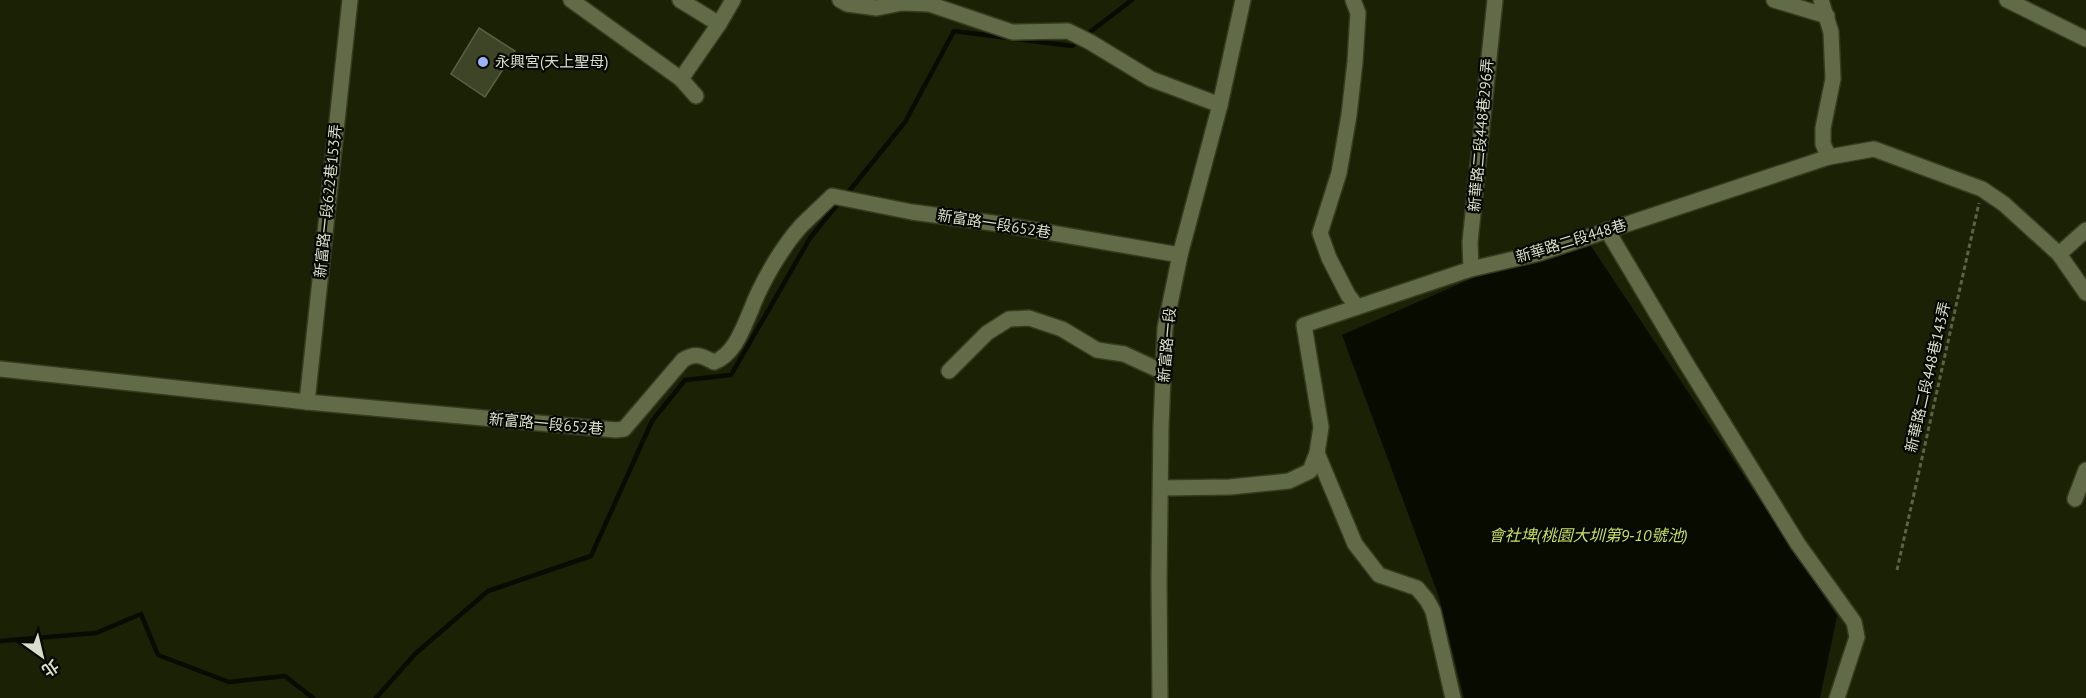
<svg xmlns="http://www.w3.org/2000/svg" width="2086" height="698" viewBox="0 0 2086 698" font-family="'PT Sans','Noto Sans TC',sans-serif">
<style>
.water{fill:#070b00}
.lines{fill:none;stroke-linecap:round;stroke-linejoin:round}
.stream{stroke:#070b00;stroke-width:4.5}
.building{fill:#3e4526;stroke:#596141;stroke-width:1.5}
.minor-casing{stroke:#363b20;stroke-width:18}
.path{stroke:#5c6248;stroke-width:3;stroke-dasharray:4.5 3;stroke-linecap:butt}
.minor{stroke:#626b47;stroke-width:15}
.poi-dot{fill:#9cb4fd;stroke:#070901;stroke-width:2}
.labels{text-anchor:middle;stroke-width:4.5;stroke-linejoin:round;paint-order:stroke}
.poi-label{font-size:15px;fill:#d9decc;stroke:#070901;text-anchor:start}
.street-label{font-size:15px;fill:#d9decc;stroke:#070901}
.water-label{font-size:16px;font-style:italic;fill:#c6df67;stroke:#070901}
</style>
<rect width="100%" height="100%" fill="#1b2104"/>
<path class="water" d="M 1581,231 L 1837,616 L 1820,698 L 1464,698 L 1439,597 L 1342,335 Z"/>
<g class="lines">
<g class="stream">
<path d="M 1086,35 L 1132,0"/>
<path d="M 846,195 L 905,122 L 954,31 L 1072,46 L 1079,41"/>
<path d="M 0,641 L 96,633 L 141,614 L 158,655 L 229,682 L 285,676 L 313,698"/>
<path d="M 376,698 L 415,654 L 488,591 L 591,556 L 652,421 L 685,380 L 731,375 L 810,238 L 840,201"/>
</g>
</g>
<path class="building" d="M 479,28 L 515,51 L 485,97 L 451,74 Z"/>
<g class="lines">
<g class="minor-casing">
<g id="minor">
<path d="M 571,0 L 681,79 L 696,96"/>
<path d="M 680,0 L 719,24 L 733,0"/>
<path d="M 840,0 L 847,4 L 877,8 L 902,3 L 929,4 L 1012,32 L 1068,31 L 1090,42 L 1151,79 L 1220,105"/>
<path d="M 1353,0 L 1358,13 L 1355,62 L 1349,115 L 1339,173 L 1320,233 L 1329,258 L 1348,295 L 1357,307"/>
<path d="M 1774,0 L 1827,16"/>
<path d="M 1821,0 L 1831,32 L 1833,79 L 1823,128 L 1823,144 L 1829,157"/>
<path d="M 2007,0 L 2086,39"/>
<path d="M 681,79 L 719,24"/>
<path d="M 1607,230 L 1686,363 L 1798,544 L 1854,622 L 1857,637 L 1837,698"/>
<path d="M 2059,254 L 2086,230"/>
<path d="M 1471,269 L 1470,242 L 1495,0"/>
<path d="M 0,369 L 307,402 L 616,430 L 624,429 L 683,360 C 696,352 702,356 714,362 C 735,354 743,328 751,310 C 761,283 782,247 801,226 C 811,216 822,206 832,196 L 912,212 L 1000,224 L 1180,255"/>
<path d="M 949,371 L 987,333 L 1009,319 L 1029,318 L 1062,329 L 1097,350 L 1124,354 L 1163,372"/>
<path d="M 307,402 L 350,0"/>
<path d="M 1317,453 L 1355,544 L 1379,575 L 1417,588 L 1427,600 L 1433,611 L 1453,698"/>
<path d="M 1161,488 L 1230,487 L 1289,481 L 1310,471 L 1317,453 L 1321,427 L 1304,325 L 1471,269 L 1540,253 L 1829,157 L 1874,149 L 1982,189 L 2004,204 L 2059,254 L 2086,293"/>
<path d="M 2075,499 L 2086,470"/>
<path d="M 1160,698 L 1159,581 L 1161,427 L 1165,328 L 1180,255 L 1220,105 L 1243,0"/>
</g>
</g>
<path class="path" d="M 1897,570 L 1979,203"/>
<use href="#minor" class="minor"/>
</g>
<circle class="poi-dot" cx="483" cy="62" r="6"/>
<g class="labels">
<g class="poi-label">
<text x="495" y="67">永興宮(天上聖母)</text>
</g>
<g class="street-label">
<text transform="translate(1481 135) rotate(-85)" y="5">新華路二段448巷296弄</text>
<text transform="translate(328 201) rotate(-84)" y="5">新富路一段622巷153弄</text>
<text transform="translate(994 224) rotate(9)" y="5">新富路一段652巷</text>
<text transform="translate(1571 241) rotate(-17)" y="5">新華路二段448巷</text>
<text transform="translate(1167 345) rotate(-85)" y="5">新富路一段</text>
<text transform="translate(1928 377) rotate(-77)" y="5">新華路二段448巷143弄</text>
<text transform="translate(546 424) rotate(5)" y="5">新富路一段652巷</text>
</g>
<g class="water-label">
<text x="1588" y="541">會社埤(桃園大圳第9-10號池)</text>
</g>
</g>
<g transform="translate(42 656) rotate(146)" stroke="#070901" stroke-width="4.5" paint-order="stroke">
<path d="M0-4.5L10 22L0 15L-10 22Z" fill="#d9decc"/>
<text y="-9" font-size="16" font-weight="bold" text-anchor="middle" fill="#d9decc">北</text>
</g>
</svg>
